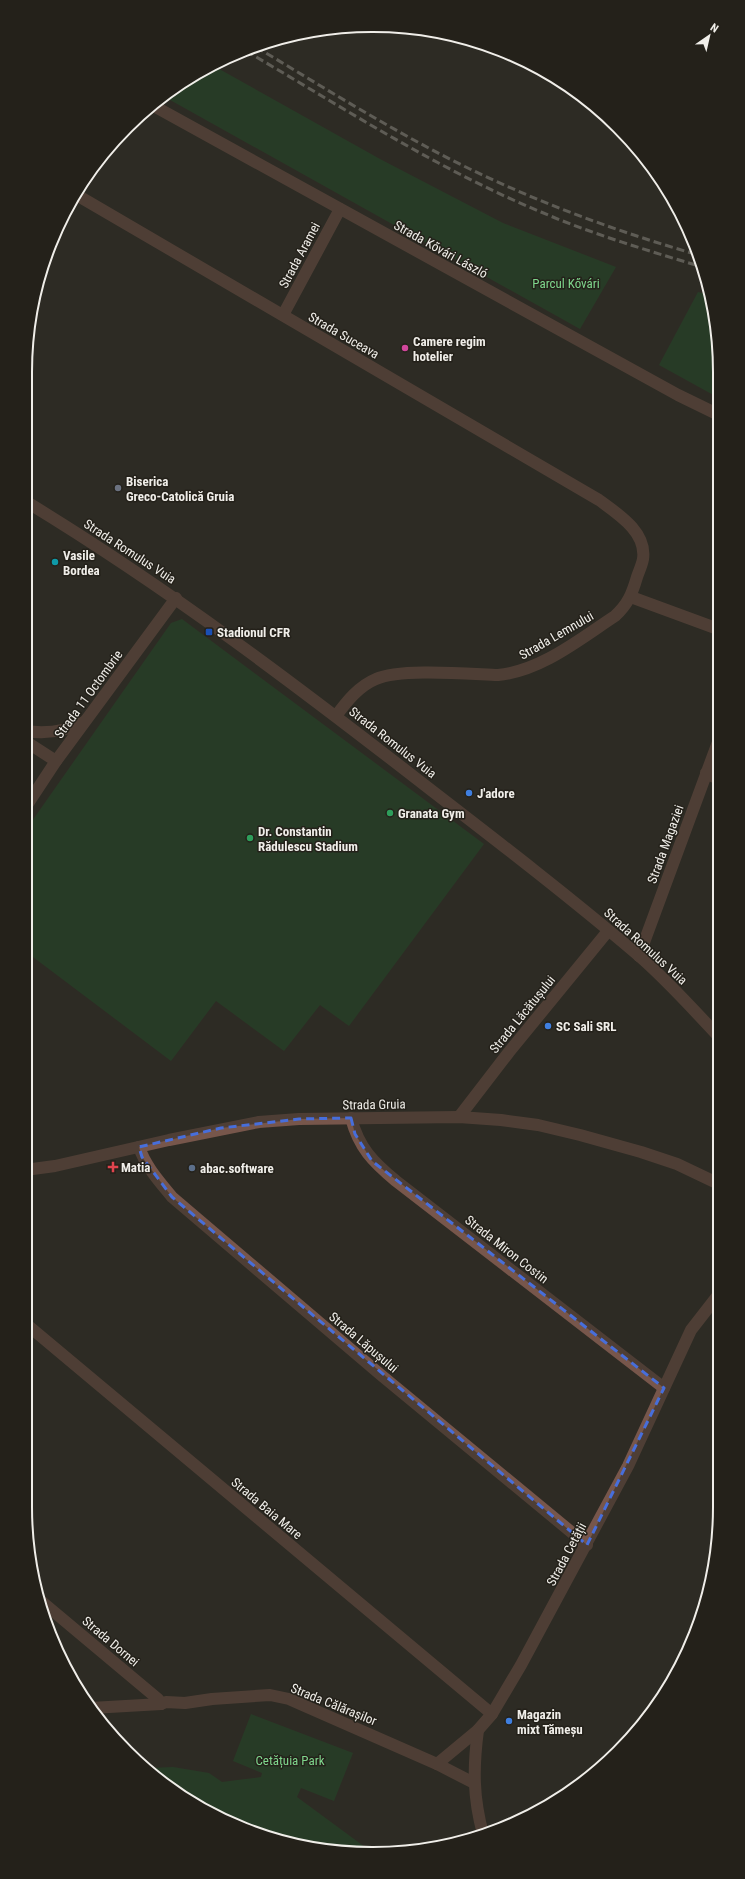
<svg xmlns="http://www.w3.org/2000/svg" width="745" height="1879" viewBox="0 0 745 1879" font-family="'Roboto Condensed',sans-serif">
<style>
.green{fill:#204f29}
.lines{fill:none;stroke-linecap:round;stroke-linejoin:round}
.minor{stroke:#77564b;stroke-width:12}
.rail{stroke:#999791;stroke-width:3;stroke-dasharray:8 4;stroke-linecap:butt}
.marked{fill:none;stroke:#476edb;stroke-width:3;stroke-dasharray:8 5;stroke-linejoin:round}
.hotel-dot{fill:#d1479c;stroke:#24211a;stroke-width:1.5}
.worship-dot{fill:#6b7280;stroke:#24211a;stroke-width:1.5}
.culture-dot{fill:#0f9aa8;stroke:#24211a;stroke-width:1.5}
.transit-dot{fill:#1a4fb4;stroke:#24211a;stroke-width:1.5}
.shop-dot{fill:#3f7fe0;stroke:#24211a;stroke-width:1.5}
.leisure-dot{fill:#2e9e5b;stroke:#24211a;stroke-width:1.5}
.health-dot{fill:#e0444e;stroke:#24211a;stroke-width:1.5}
.service-dot{fill:#5c6f8a;stroke:#24211a;stroke-width:1.5}
.labels{text-anchor:middle;stroke-width:3;stroke-linejoin:round;paint-order:stroke}
.street-label{font-size:13px;fill:#f0eee9;stroke:#24211a}
.park-label{font-size:13px;fill:#7fd78d;stroke:#24211a}
.poi-label{font-size:13px;font-weight:bold;fill:#f0eee9;stroke:#24211a;text-anchor:start}
.rim{fill:none;stroke:#f0eee9;stroke-width:2}
</style>
<rect width="100%" height="100%" fill="#2e2b24"/>
<g class="green">
<path d="M 212,65 L 380,159 L 503,223 L 616,267 L 580,329 L 163,96 Z"/>
<path d="M 698,292 L 707,294 L 717,327 L 717,397 L 659,365 Z"/>
<path d="M 182,619 L 484,844 L 349,1026 L 320,1005 L 284,1051 L 216,1001 L 171,1061 L 25,951 L 25,831 L 171,623 Z"/>
<path d="M 251,1714 L 353,1753 L 334,1801 L 301,1788 L 297,1797 L 369,1850 L 327,1851 L 261,1836 L 199,1808 L 151,1768 L 173,1767 L 209,1773 L 222,1782 L 261,1777 L 262,1773 L 233,1761 Z"/>
</g>
<g class="lines">
<g class="minor">
<path d="M 152,105 L 678,395 L 717,414"/>
<path d="M 75,194 L 599,500 C 618,514 647,532 643,559 C 642,565 639,571 637,577 C 632,594 628,604 615,616 C 580,639 541,671 498,675 C 470,674 400,668 376,679 C 359,686 347,701 336,716"/>
<path d="M 283,315 L 340,209"/>
<path d="M 25,501 C 167,587 300,688 431,790 C 501,844 571,898 638,955 C 667,980 693,1009 719,1037"/>
<path d="M 631,597 L 718,629"/>
<path d="M 25,731 C 46,734 65,732 84,722"/>
<path d="M 25,741 L 56,761"/>
<path d="M 706,773 L 718,779"/>
<path d="M 25,808 L 56,761 L 176,598"/>
<path d="M 639,956 L 718,742"/>
<path d="M 459,1117 L 509,1052 L 608,931"/>
<path d="M 351,1118 C 359,1148 373,1162 396,1181 L 664,1388"/>
<path d="M 139,1147 C 146,1167 159,1181 172,1197 L 381,1375 L 587,1545"/>
<path d="M 25,1170 L 55,1166 L 169,1140 L 259,1122 L 299,1119 L 459,1117 L 501,1120 L 538,1125 L 580,1135 L 641,1152 L 677,1164 L 719,1184"/>
<path d="M 25,1323 L 492,1714"/>
<path d="M 41,1601 L 158,1699 L 161,1704"/>
<path d="M 91,1708 L 161,1704 L 166,1702 L 185,1703 L 212,1699 L 270,1695 L 289,1699 L 437,1764 L 478,1730 L 492,1714 L 521,1665 L 628,1466 L 691,1330 L 719,1294"/>
<path d="M 478,1730 C 473,1768 473,1797 483,1834"/>
<path d="M 437,1764 L 474,1783"/>
</g>
<g class="rail">
<path d="M 256,47 C 328,90 399,135 474,171 C 545,205 619,232 695,254"/>
<path d="M 246,51 C 342,107 437,169 541,212 C 592,234 646,250 699,266"/>
</g>
</g>
<path d="M0 0H745V1879H0ZM 351,1118 L 355,1134 L 372,1161 L 664,1388 L 587,1545 L 172,1197 L 142,1157 L 139,1147 L 221,1128 L 299,1119 Z" fill="#2e2b24" fill-opacity=".55" fill-rule="evenodd"/>
<path class="marked" d="M 351,1118 L 355,1134 L 372,1161 L 664,1388 L 587,1545 L 172,1197 L 142,1157 L 139,1147 L 221,1128 L 299,1119 Z"/>
<circle class="hotel-dot" cx="405" cy="348" r="4"/>
<circle class="worship-dot" cx="118" cy="488" r="4"/>
<circle class="culture-dot" cx="55" cy="562" r="4"/>
<rect class="transit-dot" x="205" y="628" width="8" height="8" rx="2"/>
<g class="shop-dot">
<circle cx="469" cy="793" r="4"/>
<circle cx="548" cy="1026" r="4"/>
<circle cx="509" cy="1721" r="4"/>
</g>
<g class="leisure-dot">
<circle cx="390" cy="813" r="4"/>
<circle cx="250" cy="838" r="4"/>
</g>
<path class="health-dot" d="M111 1161h4v4h4v4h-4v4h-4v-4h-4v-4h4z"/>
<circle class="service-dot" cx="192" cy="1168" r="4"/>
<g class="labels">
<g class="street-label">
<text transform="translate(441 249) rotate(29)" y="5">Strada Kővári László</text>
<text transform="translate(299 255) rotate(-62)" y="5">Strada Aramei</text>
<text transform="translate(344 335) rotate(30)" y="5">Strada Suceava</text>
<text transform="translate(130 551) rotate(33)" y="5">Strada Romulus Vuia</text>
<text transform="translate(556 635) rotate(-30)" y="5">Strada Lemnului</text>
<text transform="translate(88 694) rotate(-54)" y="5">Strada 11 Octombrie</text>
<text transform="translate(393 742) rotate(38)" y="5">Strada Romulus Vuia</text>
<text transform="translate(665 844) rotate(-70)" y="5">Strada Magaziei</text>
<text transform="translate(646 946) rotate(42)" y="5">Strada Romulus Vuia</text>
<text transform="translate(522 1014) rotate(-51)" y="5">Strada Lăcătușului</text>
<text transform="translate(374 1104) rotate(-1)" y="5">Strada Gruia</text>
<text transform="translate(507 1249) rotate(38)" y="5">Strada Miron Costin</text>
<text transform="translate(364 1342) rotate(40)" y="5">Strada Lăpușului</text>
<text transform="translate(267 1508) rotate(40)" y="5">Strada Baia Mare</text>
<text transform="translate(566 1554) rotate(-62)" y="5">Strada Cetății</text>
<text transform="translate(111 1641) rotate(40)" y="5">Strada Dornei</text>
<text transform="translate(334 1704) rotate(22)" y="5">Strada Călărașilor</text>
</g>
<g class="park-label">
<text x="566" y="288">Parcul Kővári</text>
<text x="290" y="1765">Cetățuia Park</text>
</g>
<g class="poi-label">
<text x="413" y="346">Camere regim<tspan x="413" dy="15">hotelier</tspan></text>
<text x="126" y="486">Biserica<tspan x="126" dy="15">Greco-Catolică Gruia</tspan></text>
<text x="63" y="560">Vasile<tspan x="63" dy="15">Bordea</tspan></text>
<text x="217" y="637">Stadionul CFR</text>
<text x="477" y="798">J'adore</text>
<text x="398" y="818">Granata Gym</text>
<text x="258" y="836">Dr. Constantin<tspan x="258" dy="15">Rădulescu Stadium</tspan></text>
<text x="556" y="1031">SC Sali SRL</text>
<text x="121" y="1172">Matia</text>
<text x="200" y="1173">abac.software</text>
<text x="517" y="1719">Magazin<tspan x="517" dy="15">mixt Tămeșu</tspan></text>
</g>
</g>
<path d="M0 0H745V1879H0ZM372 32H373A340 340 0 0 1 713 372V1507A340 340 0 0 1 373 1847H372A340 340 0 0 1 32 1507V372A340 340 0 0 1 372 32Z" fill="#24211a" fill-rule="evenodd"/>
<path class="rim" d="M372 32H373A340 340 0 0 1 713 372V1507A340 340 0 0 1 373 1847H372A340 340 0 0 1 32 1507V372A340 340 0 0 1 372 32Z"/>
<g transform="translate(709 36) rotate(34)" stroke="#24211a" stroke-width="3" paint-order="stroke">
<path d="M0-3L7 15L0 10L-7 15Z" fill="#f0eee9"/>
<text y="-6" font-size="11" font-weight="bold" text-anchor="middle" fill="#f0eee9">N</text>
</g>
</svg>
